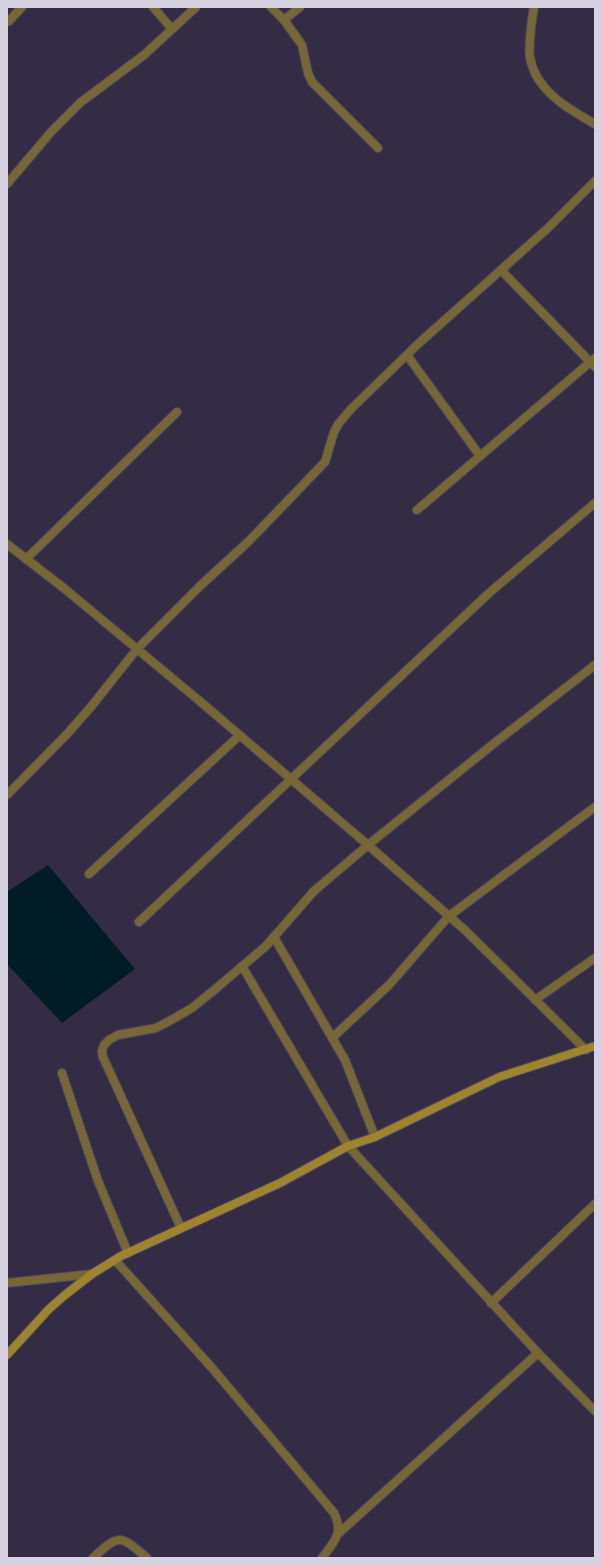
<svg xmlns="http://www.w3.org/2000/svg" width="602" height="1565" viewBox="0 0 602 1565" font-family="Quicksand,sans-serif">
<style>
.water{fill:#001c24}
.lines{fill:none;stroke-linecap:round;stroke-linejoin:round}
.street-casing{stroke:#4e465e;stroke-width:10}
.secondary-casing{stroke:#4e465e;stroke-width:10}
.street{stroke:#776735;stroke-width:8}
.secondary{stroke:#9e852d;stroke-width:8}
</style>
<rect width="100%" height="100%" fill="#342b45"/>
<path class="water" d="M 48,865 L 135,969 L 62,1023 L 7,964 L 7,892 Z"/>
<g class="lines">
<g class="street-casing">
<g id="street">
<path d="M 153,7 L 172,29"/>
<path d="M 271,7 L 284,20 L 300,7"/>
<path d="M 534,7 C 532,20 528,45 530,57 C 535,90 568,109 595,124"/>
<path d="M 284,20 L 302,45 L 308,73 L 312,82 L 378,148"/>
<path d="M 9,21 L 22,7"/>
<path d="M 7,184 L 51,132 L 81,102 L 144,55 L 196,7"/>
<path d="M 501,270 L 595,367"/>
<path d="M 407,355 L 480,456"/>
<path d="M 417,510 L 595,358"/>
<path d="M 7,544 L 65,589 L 202,703 L 368,845 L 466,931 L 586,1050"/>
<path d="M 26,559 L 177,412"/>
<path d="M 7,795 L 68,733 L 90,708 L 137,649 L 200,586 L 249,541 L 325,462 L 334,432 L 339,423 L 351,409 L 418,344 L 548,228 L 595,181"/>
<path d="M 89,874 L 240,735"/>
<path d="M 139,922 L 488,594 L 595,503"/>
<path d="M 274,937 L 345,1060 L 375,1137"/>
<path d="M 242,966 L 348,1146 L 538,1353 L 595,1411"/>
<path d="M 535,1000 L 595,958"/>
<path d="M 332,1038 L 389,985 L 449,916 L 595,807"/>
<path d="M 62,1073 L 98,1181 L 128,1253"/>
<path d="M 181,1228 L 103,1057 L 102,1051 L 104,1045 L 109,1040 L 118,1035 L 156,1028 L 173,1019 L 192,1008 L 213,991 L 266,946 L 314,891 L 368,845 L 497,741 L 595,665"/>
<path d="M 115,1260 L 213,1369 L 334,1513 C 344,1533 334,1542 322,1558"/>
<path d="M 7,1283 L 92,1274"/>
<path d="M 491,1303 L 595,1204"/>
<path d="M 339,1533 L 538,1353"/>
<path d="M 93,1558 C 120,1533 120,1535 147,1558"/>
</g>
</g>
<g class="secondary-casing">
<path id="secondary" d="M 7,1355 L 49,1309 L 65,1295 L 92,1274 L 121,1256 L 280,1183 L 348,1146 L 375,1137 L 499,1077 L 595,1046"/>
</g>
<use href="#street" class="street"/>
<use href="#secondary" class="secondary"/>
</g>
<rect width="602" height="1565" fill="none" stroke="#d6d2e2" stroke-width="16"/>
</svg>
